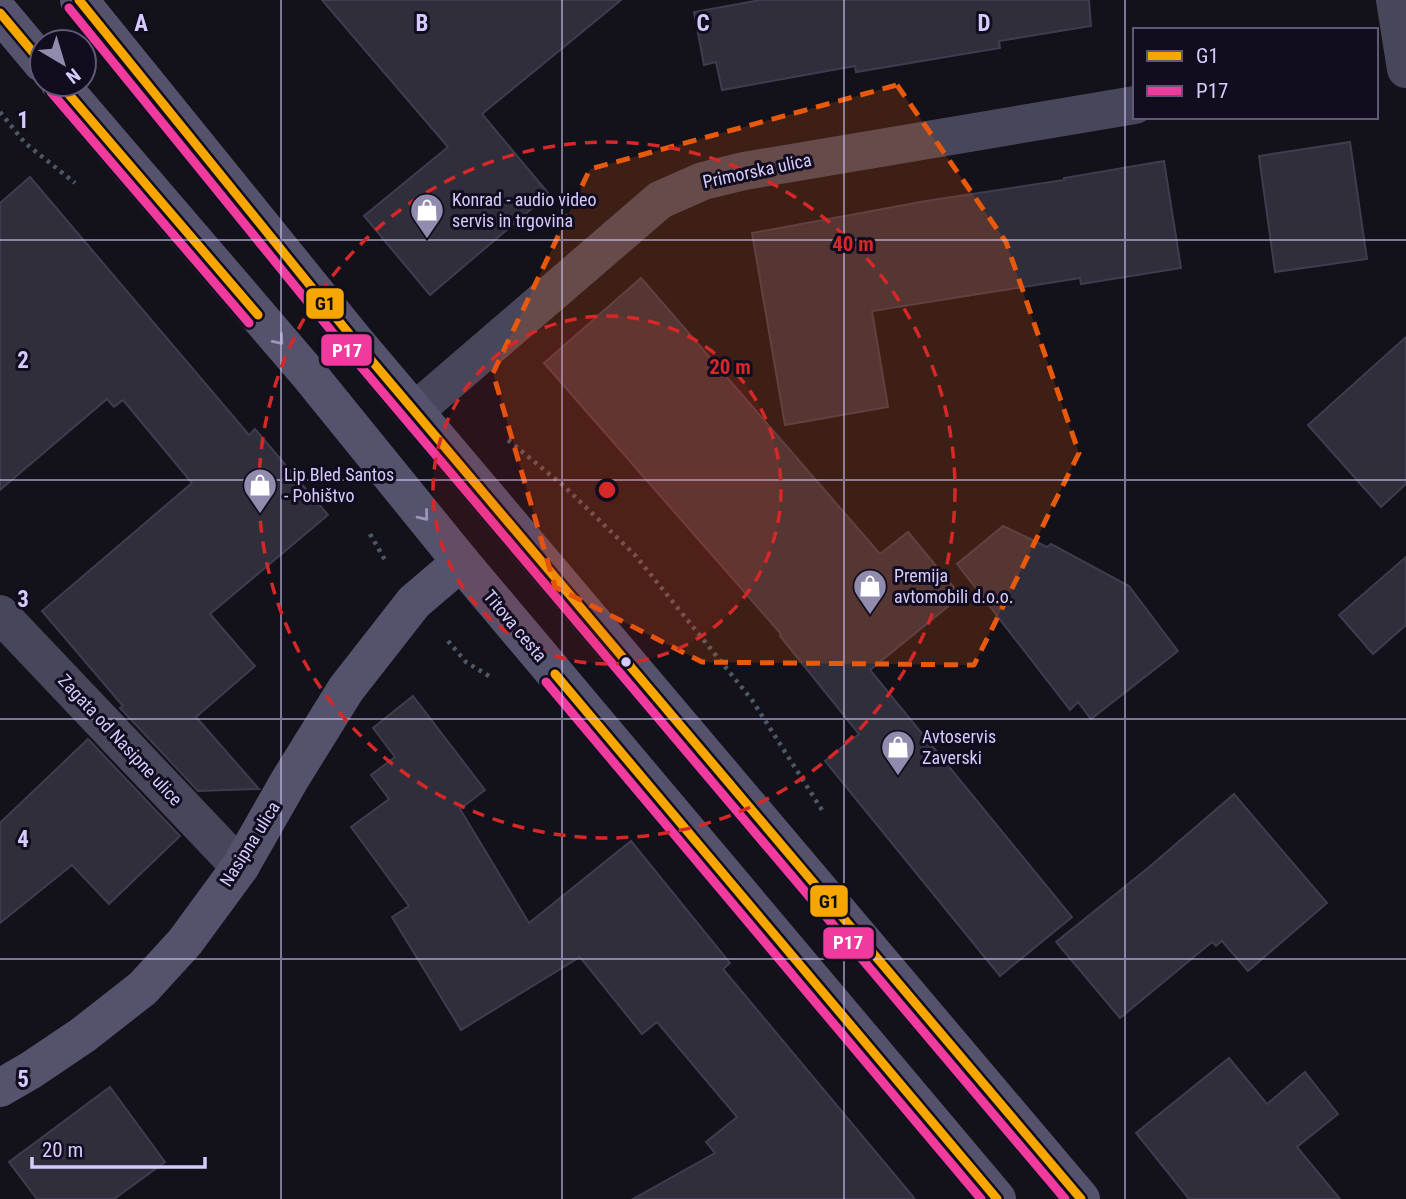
<svg xmlns="http://www.w3.org/2000/svg" width="1406" height="1199" viewBox="0 0 1406 1199" font-family="'Roboto Condensed',sans-serif">
<style>
.building{fill:#312e3c;stroke:#403b4e;stroke-width:2}
.lines{fill:none;stroke-linecap:round;stroke-linejoin:round}
.path{stroke:#4c5866;stroke-width:4.5;stroke-dasharray:3.5 5;stroke-linecap:butt}
.street{stroke:#48465b;stroke-width:38}
.secondary{stroke:#55526d;stroke-width:38}
.bus-1-casing{stroke:#110d1e;stroke-width:14}
.bus-2-casing{stroke:#110d1e;stroke-width:14}
.bus-1{stroke:#f7a600;stroke-width:9}
.bus-2{stroke:#f13a9d;stroke-width:9}
.oneway{stroke:#9b95bc}
.marked{fill:#e8590c;fill-opacity:0.2;stroke:#e8590c;stroke-width:5;stroke-dasharray:14 9;stroke-linejoin:round}
.grid{fill:none;stroke:#d5ccfd;stroke-width:2;stroke-opacity:0.55}
.ring{fill:none;stroke:#d62828;stroke-width:3.5;stroke-dasharray:12 9}
.bus-dot{fill:#d5ccfd;stroke:#110d1e;stroke-width:2.5}
.labels{text-anchor:middle;stroke-width:6;stroke-linejoin:round;paint-order:stroke}
.street-label{font-size:18px;fill:#d5ccfd;stroke:#110d1e}
.poi-label{font-size:18px;fill:#d5ccfd;stroke:#110d1e;text-anchor:start}
.grid-label{font-size:23px;text-anchor:middle;font-weight:bold;fill:#d5ccfd;stroke:#110d1e;stroke-width:6;stroke-linejoin:round;paint-order:stroke}
.centre{fill:#d62828;stroke:#110d1e;stroke-width:3.5}
.ring-label{font-size:21px;text-anchor:middle;font-weight:bold;fill:#d62828;stroke:#110d1e;stroke-width:6;stroke-linejoin:round;paint-order:stroke}
.line-badge{stroke:#110d1e;stroke-width:2.5}
.badge-label{font-size:19px;text-anchor:middle;font-weight:bold;fill:#fff}
.pale-badge-label{font-size:19px;text-anchor:middle;font-weight:bold;fill:#111}
</style>
<rect width="100%" height="100%" fill="#13111a"/>
<g class="building">
<path d="M 322,0 L 621,0 L 482,114 L 549,194 L 430,295 L 364,216 L 448,147 Z"/>
<path d="M 760,0 L 1089,0 L 1091,26 L 999,41 L 1000,48 L 856,72 L 855,66 L 722,90 L 716,62 L 704,65 L 694,12 Z"/>
<path d="M 1350,142 L 1367,259 L 1275,272 L 1259,156 Z"/>
<path d="M 1164,161 L 1181,268 L 1081,284 L 1080,278 L 872,311 L 888,407 L 785,425 L 752,233 L 926,201 L 1064,180 L 1064,178 Z"/>
<path d="M 30,177 L 249,435 L 255,429 L 328,515 L 210,614 L 255,666 L 196,717 L 259,789 L 198,791 L 120,708 L 123,706 L 42,611 L 192,483 L 123,400 L 114,407 L 107,399 L 0,490 L 0,203 Z"/>
<path d="M 641,278 L 880,554 L 908,532 L 961,596 L 870,670 L 1072,917 L 1000,976 L 825,761 L 859,734 L 780,636 L 781,634 L 544,363 Z"/>
<path d="M 1406,337 L 1406,484 L 1381,507 L 1308,425 Z"/>
<path d="M 1003,526 L 1047,547 L 1051,544 L 1129,586 L 1178,651 L 1091,719 L 1078,702 L 1070,710 L 957,564 Z"/>
<path d="M 1406,557 L 1406,625 L 1373,654 L 1339,615 Z"/>
<path d="M 413,696 L 485,790 L 460,809 L 529,923 L 631,841 L 730,963 L 723,969 L 915,1199 L 633,1199 L 715,1153 L 706,1142 L 737,1117 L 657,1022 L 642,1034 L 580,957 L 461,1030 L 392,917 L 409,906 L 351,827 L 389,799 L 371,775 L 395,757 L 373,728 Z"/>
<path d="M 88,739 L 180,836 L 109,904 L 72,865 L 0,923 L 0,823 Z"/>
<path d="M 1234,794 L 1327,903 L 1248,971 L 1222,941 L 1216,946 L 1212,942 L 1120,1018 L 1056,942 L 1148,868 Z"/>
<path d="M 1229,1058 L 1267,1104 L 1305,1072 L 1338,1114 L 1297,1147 L 1340,1199 L 1189,1199 L 1136,1133 Z"/>
<path d="M 110,1087 L 165,1162 L 114,1199 L 37,1199 L 9,1162 Z"/>
</g>
<g class="lines">
<g class="path">
<path d="M 0,112 L 25,143 L 75,183"/>
<path d="M 508,440 L 565,487 L 635,555 L 752,700 L 822,810"/>
<path d="M 370,534 L 385,560"/>
<path d="M 448,641 L 466,662 L 489,676"/>
</g>
<g class="street">
<path d="M 1395,0 L 1406,69"/>
<path d="M 415,411 L 660,200 L 703,181 L 744,171 L 1135,105"/>
<path d="M 0,614 L 240,867"/>
</g>
<g class="secondary">
<path d="M 79,0 L 355,341 L 1081,1199"/>
<path d="M 0,13 L 42,63"/>
<path d="M 60,84 L 311,377 L 461,562 L 997,1199"/>
<path d="M 0,1088 L 31,1070 L 83,1035 L 143,988 L 185,942 L 240,867 L 289,781 L 346,689 L 414,602 L 461,562"/>
</g>
<g class="bus-1-casing">
<g id="bus-1">
<path d="M 79,0 L 355,341 L 1081,1199"/>
<path d="M 0,13 L 42,63"/>
<path d="M 60,84 L 258,315"/>
<path d="M 555,674 L 997,1199"/>
</g>
</g>
<g class="bus-2-casing">
<g id="bus-2">
<path d="M 69,8 L 346,349 L 1065,1199"/>
<path d="M 51,92 L 249,323"/>
<path d="M 546,682 L 981,1199"/>
</g>
</g>
<use href="#bus-1" class="bus-1"/>
<use href="#bus-2" class="bus-2"/>
</g>
<defs><path id="oneway-chevron" d="M-2-3.5L2.5 0L-2 3.5" fill="none" stroke-width="1.6" stroke-linecap="round" stroke-linejoin="round" transform="scale(1.75)"/></defs>
<g class="oneway">
<use href="#oneway-chevron" transform="translate(279 340) rotate(49)"/>
<use href="#oneway-chevron" transform="translate(424 516) rotate(51)"/>
</g>
<path class="marked" d="M 897,85 L 1006,242 L 1079,453 L 974,665 L 702,662 L 555,587 L 493,373 L 590,169 Z"/>
<path class="grid" d="M 281,0 L 281,1199M 562,0 L 562,1199M 844,0 L 844,1199M 1125,0 L 1125,1199M 0,240 L 1406,240M 0,480 L 1406,480M 0,719 L 1406,719M 0,959 L 1406,959"/>
<circle cx="607" cy="490" r="174" fill="#d62828" fill-opacity=".12"/>
<g class="ring">
<circle cx="607" cy="490" r="174"/>
<circle cx="607" cy="490" r="348"/>
</g>
<defs>
<g id="shop-pin" transform="scale(1.75)"><path d="M0 17L-7.5 6A9.5 9.5 0 1 1 7.5 6Z" fill="#918bae" stroke="#110d1e"/><path d="M-5-2.5h2.3a2.7 3.5 0 0 1 5.4 0H5L5.5 6h-11ZM-1.5-2.5h3a1.5 2.3 0 0 0-3 0Z" fill="#fff"/></g>
</defs>
<g fill-rule="evenodd">
<use href="#shop-pin" x="427" y="210"/>
<use href="#shop-pin" x="260" y="485"/>
<use href="#shop-pin" x="870" y="586"/>
<use href="#shop-pin" x="898" y="747"/>
</g>
<circle class="bus-dot" cx="626" cy="662" r="6"/>
<g class="labels">
<g class="street-label">
<text transform="translate(757 171) rotate(-12)" y="6">Primorska ulica</text>
<text transform="translate(515 626) rotate(50)" y="6">Titova cesta</text>
<text transform="translate(120 740) rotate(47)" y="6">Zagata od Nasipne ulice</text>
<text transform="translate(250 844) rotate(-58)" y="6">Nasipna ulica</text>
</g>
<g class="poi-label">
<text x="452" y="206">Konrad - audio video<tspan x="452" dy="21">servis in trgovina</tspan></text>
<text x="284" y="481">Lip Bled Santos<tspan x="284" dy="21">- Pohištvo</tspan></text>
<text x="894" y="582">Premija<tspan x="894" dy="21">avtomobili d.o.o.</tspan></text>
<text x="922" y="743">Avtoservis<tspan x="922" dy="21">Zaverski</tspan></text>
</g>
</g>
<g class="grid-label">
<text x="141" y="31">A</text>
<text x="422" y="31">B</text>
<text x="703" y="31">C</text>
<text x="984" y="31">D</text>
<text x="23" y="128">1</text>
<text x="23" y="368">2</text>
<text x="23" y="607">3</text>
<text x="23" y="847">4</text>
<text x="23" y="1087">5</text>
</g>
<circle cx="607" cy="490" r="10" class="centre"/>
<g class="ring-label">
<text x="853" y="251">40 m</text>
<text x="730" y="374">20 m</text>
</g>
<g class="line-badge">
<rect x="305" y="287" width="40" height="33" rx="7" fill="#f7a600"/>
<rect x="320" y="333" width="53" height="34" rx="7" fill="#f13a9d"/>
<rect x="809" y="884" width="40" height="34" rx="7" fill="#f7a600"/>
<rect x="822" y="926" width="53" height="34" rx="7" fill="#f13a9d"/>
</g>
<g class="badge-label">
<text x="347" y="357">P17</text>
<text x="848" y="949">P17</text>
</g>
<g class="pale-badge-label">
<text x="325" y="310">G1</text>
<text x="829" y="908">G1</text>
</g>
<rect x="1133" y="28" width="245" height="91" fill="#110d1e" stroke="#5f5977" stroke-width="2"/>
<rect x="1147" y="51" width="35" height="10" fill="#f7a600" stroke="#5f5977" stroke-width="2"/>
<text x="1196" y="63" font-size="21" fill="#d5ccfd">G1</text>
<rect x="1147" y="86" width="35" height="10" fill="#f13a9d" stroke="#5f5977" stroke-width="2"/>
<text x="1196" y="98" font-size="21" fill="#d5ccfd">P17</text>
<g transform="translate(63 63) rotate(142)"><circle r="33" fill="#110d1e" stroke="#5f5977" stroke-width="2"/>
<path d="M0-5L12 26L0 18L-12 26Z" fill="#918bae"/>
<text y="-10" font-size="19" font-weight="bold" text-anchor="middle" fill="#d5ccfd">N</text>
</g>
<path d="M32 1157v10h173v-10" fill="none" stroke="#d5ccfd" stroke-width="3.5"/>
<text x="42" y="1157" font-size="21" fill="#d5ccfd" stroke="#110d1e" stroke-width="5" paint-order="stroke">20 m</text>
</svg>
